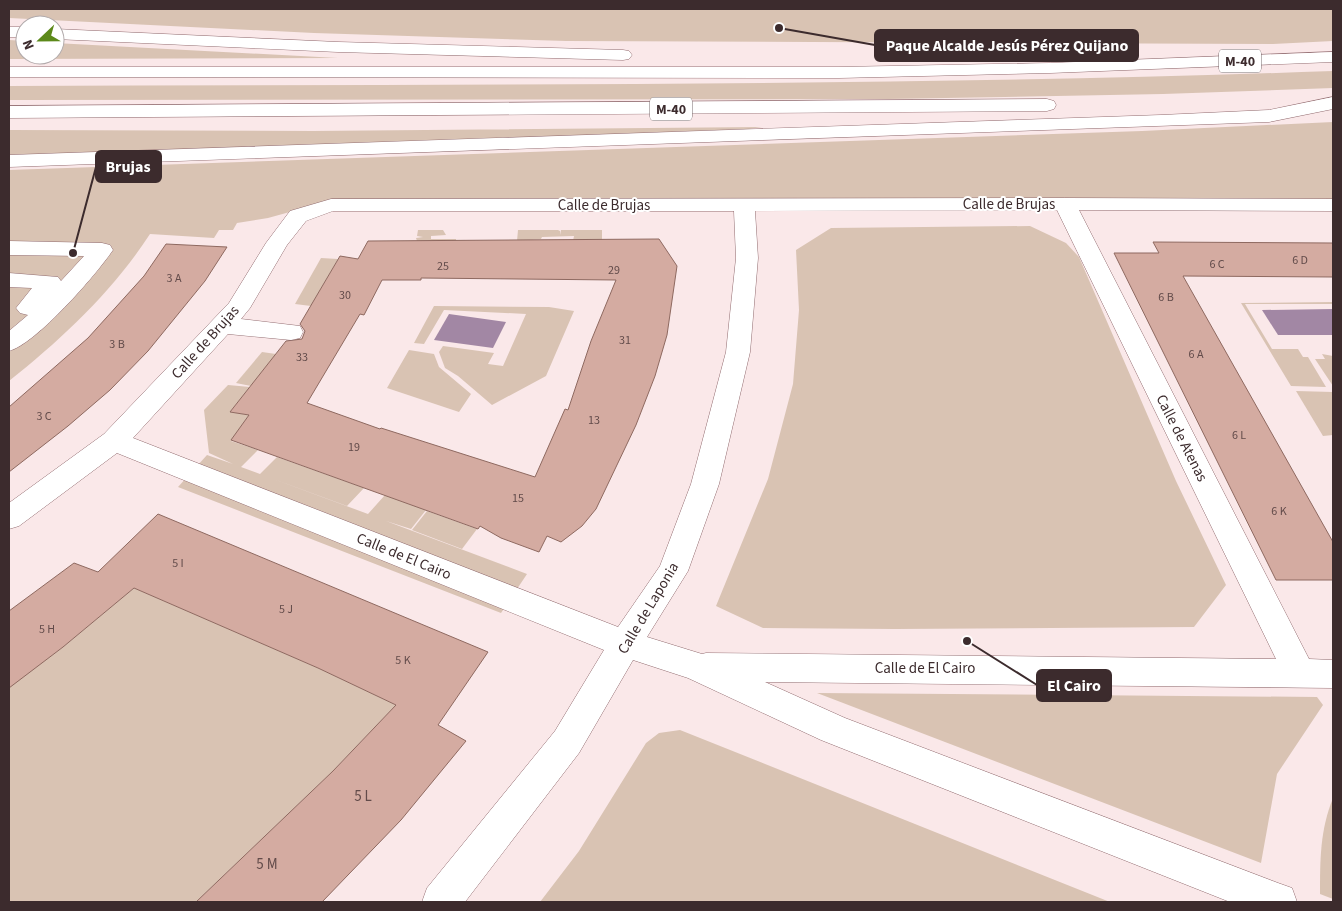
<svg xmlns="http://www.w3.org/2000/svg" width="1342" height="911" viewBox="0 0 1342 911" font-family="'Source Sans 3',sans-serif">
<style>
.green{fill:#d9c3b3}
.water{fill:#a287a4}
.building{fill:#d4aba1;stroke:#8e6960;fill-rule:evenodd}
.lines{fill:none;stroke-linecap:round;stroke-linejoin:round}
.street-casing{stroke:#926c70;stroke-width:1}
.highway-casing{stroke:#926c70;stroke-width:1}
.street{fill:#fff;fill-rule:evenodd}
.highway{fill:#fff;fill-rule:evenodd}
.labels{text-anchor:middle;stroke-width:4;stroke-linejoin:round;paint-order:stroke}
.number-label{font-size:12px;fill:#624b4a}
.shield{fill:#fff;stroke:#766b6c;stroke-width:1}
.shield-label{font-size:14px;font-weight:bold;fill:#3c2b2d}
.street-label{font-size:15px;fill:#3c2b2d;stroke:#fff}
.near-number-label{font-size:15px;fill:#624b4a}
.leader{fill:none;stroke:#3c2b2d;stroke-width:2}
.callout-dot{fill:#3c2b2d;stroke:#fff;stroke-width:2}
.callout{fill:#3c2b2d;stroke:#3c2b2d;stroke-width:2}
.callout-label{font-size:16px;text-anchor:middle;font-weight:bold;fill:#fff}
</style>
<rect width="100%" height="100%" fill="#fae8e9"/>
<g class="green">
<path d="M 9,9 L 1333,9 L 1333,41 L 1273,44 L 566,41 L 314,33 L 9,18 Z"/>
<path d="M 9,40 L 25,41 L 25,55 L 55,55 L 55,43 L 338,58 L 9,59 Z"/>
<path d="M 1333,71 L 1333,88 L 1163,94 L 888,99 L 9,100 L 9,86 C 450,84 892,87 1333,71 Z"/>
<path d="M 1333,122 L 1333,200 L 326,202 L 268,218 L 237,223 L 233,230 L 219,230 L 214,238 L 150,234 C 113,291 62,339 9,381 L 9,170 L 1142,131 Z"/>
<path d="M 762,127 L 749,129 L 9,157 L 9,130 L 313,131 Z"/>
<path d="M 1030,226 L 1066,243 L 1079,257 L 1176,481 L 1226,585 L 1194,627 L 895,629 L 763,628 L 716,606 L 768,479 L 793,384 L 799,310 L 796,250 L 831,228 Z"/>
<path d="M 418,230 L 443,230 L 446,235 L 431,236 L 431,239 L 456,239 L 456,241 L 417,241 L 416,238 L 423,237 L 417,236 Z"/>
<path d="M 518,230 L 558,230 L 560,231 L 560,235 L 561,230 L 602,230 L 602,241 L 573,241 L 574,236 L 542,237 L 541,239 L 517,241 Z"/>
<path d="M 321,258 L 338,259 L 311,306 L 295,304 Z"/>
<path d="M 1333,302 L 1333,304 L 1245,304 L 1272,349 L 1298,349 L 1303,357 L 1308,357 L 1326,387 L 1291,386 L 1241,303 Z"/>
<path d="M 434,306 L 549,307 L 574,311 L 546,376 L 492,405 L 458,376 L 445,368 L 439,352 L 443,346 L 494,353 L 488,364 L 503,366 L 526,314 L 444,310 L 424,344 L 414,343 Z"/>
<path d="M 409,350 L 434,354 L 439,367 L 471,394 L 459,412 L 387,388 Z"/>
<path d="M 262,352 L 276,354 L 251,386 L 236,383 Z"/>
<path d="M 1322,354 L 1333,356 L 1333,386 L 1315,359 L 1325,359 Z"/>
<path d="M 228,385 L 250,387 L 230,412 L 249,415 L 231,441 L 258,450 L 241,467 L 260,474 L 277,457 L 364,488 L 347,506 L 268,477 L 368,514 L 385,495 L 426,510 L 411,529 L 386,521 L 527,574 L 501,613 L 178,487 L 207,455 L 233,464 L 209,453 L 204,410 Z"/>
<path d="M 1296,391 L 1333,392 L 1333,435 L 1323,436 Z"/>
<path d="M 427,511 L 477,529 L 462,549 L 412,530 Z"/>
<path d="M 134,588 L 318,668 L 396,705 L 331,773 L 196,902 L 9,902 L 9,687 L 63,647 Z"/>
<path d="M 817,693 L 1317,697 L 1323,705 L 1277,774 L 1261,863 Z"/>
<path d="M 680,730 L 1110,902 L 540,902 L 579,851 L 646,743 L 659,733 Z"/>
<path d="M 1333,798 L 1333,899 L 1320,894 C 1320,860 1320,830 1333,798 Z"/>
</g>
<g class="water">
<path d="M 1333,309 L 1333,335 L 1278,335 L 1262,310 Z"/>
<path d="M 449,314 L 506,322 L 493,348 L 434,340 Z"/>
</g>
<g class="building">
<path d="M 659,239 L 677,266 L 667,335 L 655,376 L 636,425 L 596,509 L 582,526 L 561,542 L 547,536 L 539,552 L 501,538 L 480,526 L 478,529 L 231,440 L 249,415 L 230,412 L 286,341 L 302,339 L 305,331 L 300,324 L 340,256 L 358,259 L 368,241 ZM 421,278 L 616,280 L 591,341 L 568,410 L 565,409 L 535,477 L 381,428 L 380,429 L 307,403 L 360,314 L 364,315 L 382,280 L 421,280 Z"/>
<path d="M 1153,242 L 1333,243 L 1333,277 L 1183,276 L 1333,542 L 1333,580 L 1276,580 L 1114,253 L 1159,253 Z"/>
<path d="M 166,244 L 227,247 L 205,281 L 148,351 L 110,390 L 68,426 L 9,472 L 9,407 L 88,338 L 144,276 Z"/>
<path d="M 158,514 L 488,652 L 438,725 L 466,741 L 401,820 L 322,902 L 196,902 L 333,771 L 396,705 L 318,668 L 134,588 L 63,647 L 9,688 L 9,611 L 74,563 L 98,572 Z"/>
</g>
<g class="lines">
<g class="street-casing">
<g id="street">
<path d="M 1065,198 L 1333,199 L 1333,211 L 1079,210 L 1309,659 L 1333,660 L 1333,688 L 765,682 L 845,718 L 1278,883 L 1292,888 L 1297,902 L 1230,902 L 821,740 L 688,678 L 633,660 L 579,753 L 465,902 L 422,902 L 427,888 L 555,731 L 604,650 L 117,453 L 19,526 L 9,529 L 9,503 L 104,434 L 229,303 L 266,243 L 290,211 L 331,199 ZM 1057,210 L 1276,659 L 706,653 L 702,654 L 647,637 L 688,571 L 719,484 L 750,352 L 758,258 L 755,211 ZM 333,211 L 734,211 L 736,258 L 726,352 L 691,484 L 660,566 L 618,627 L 133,438 L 228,334 L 291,340 L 300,338 L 303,332 L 300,326 L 241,319 L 250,308 L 287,245 L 306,221 Z"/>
<path d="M 9,241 L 102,243 L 110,245 L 113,250 C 96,275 36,344 9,351 L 9,331 L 28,315 L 20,313 L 16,308 L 32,288 L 9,287 L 9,273 L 58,277 L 61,281 L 84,256 L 9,255 Z"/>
</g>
</g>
<g class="highway-casing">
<g id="highway">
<rect x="9" y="27" width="16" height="10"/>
<path d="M 55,29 L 338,42 L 623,50 L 629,51 L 632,55 L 629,59 L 623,60 L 338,52 L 55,39 Z"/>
<path d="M 1333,52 L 1333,62 L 1050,73 L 839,78 L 9,77 L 9,67 L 839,67 L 1050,63 Z"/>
<path d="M 1333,97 L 1333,109 L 1269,122 L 9,167 L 9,155 L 1161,115 L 1269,110 Z"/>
<path d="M 1047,99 L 1054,101 L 1056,105 L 1054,109 L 1047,111 L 9,118 L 9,106 Z"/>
</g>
</g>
<use href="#street" class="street"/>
<use href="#highway" class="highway"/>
</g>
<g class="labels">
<g class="number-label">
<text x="1300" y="264">6 D</text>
<text x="1217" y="268">6 C</text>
<text x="443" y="270">25</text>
<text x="614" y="274">29</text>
<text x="174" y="282">3 A</text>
<text x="345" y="299">30</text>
<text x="1166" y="301">6 B</text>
<text x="625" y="344">31</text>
<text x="117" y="348">3 B</text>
<text x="1196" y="358">6 A</text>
<text x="302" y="361">33</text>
<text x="44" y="420">3 C</text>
<text x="594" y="424">13</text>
<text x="1239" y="439">6 L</text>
<text x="354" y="451">19</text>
<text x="518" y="502">15</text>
<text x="1279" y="515">6 K</text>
<text x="178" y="567">5 I</text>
<text x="286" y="613">5 J</text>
<text x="47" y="633">5 H</text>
<text x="403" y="664">5 K</text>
</g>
<g class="shield">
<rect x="1219" y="49.5" width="42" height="23" rx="4"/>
<rect x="650" y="97.5" width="42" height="23" rx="4"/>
</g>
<g class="shield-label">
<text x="1240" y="66">M-40</text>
<text x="671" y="114">M-40</text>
</g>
<g class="street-label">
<text x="1009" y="209">Calle de Brujas</text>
<text x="604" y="210">Calle de Brujas</text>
<text transform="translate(205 342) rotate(-48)" y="5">Calle de Brujas</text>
<text transform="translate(1182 438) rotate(63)" y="5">Calle de Atenas</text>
<text transform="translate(404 556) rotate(22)" y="5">Calle de El Cairo</text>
<text transform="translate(648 608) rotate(-59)" y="5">Calle de Laponia</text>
<text x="925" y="673">Calle de El Cairo</text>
</g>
<g class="near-number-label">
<text x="363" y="801">5 L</text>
<text x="267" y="869">5 M</text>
</g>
</g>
<path class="leader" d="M779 28L875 45M73 253L96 167M967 641L1037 685"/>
<g class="callout-dot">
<circle cx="779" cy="28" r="5"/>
<circle cx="73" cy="253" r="5"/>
<circle cx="967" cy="641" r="5"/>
</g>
<g class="callout">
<rect x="875" y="30" width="263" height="31" rx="5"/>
<rect x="96" y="151" width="65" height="31" rx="5"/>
<rect x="1037" y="670" width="74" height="31" rx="5"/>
</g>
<g class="callout-label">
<text x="1007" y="51">Paque Alcalde Jesús Pérez Quijano</text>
<text x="128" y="172">Brujas</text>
<text x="1074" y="691">El Cairo</text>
</g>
<rect width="1342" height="911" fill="none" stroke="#3c2b2d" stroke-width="20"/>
<g transform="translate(40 40) rotate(248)"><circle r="24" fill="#ffffff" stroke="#b1aaab"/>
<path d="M0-4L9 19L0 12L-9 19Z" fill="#5c891a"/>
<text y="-8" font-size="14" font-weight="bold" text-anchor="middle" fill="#3c2b2d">N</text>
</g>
</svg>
